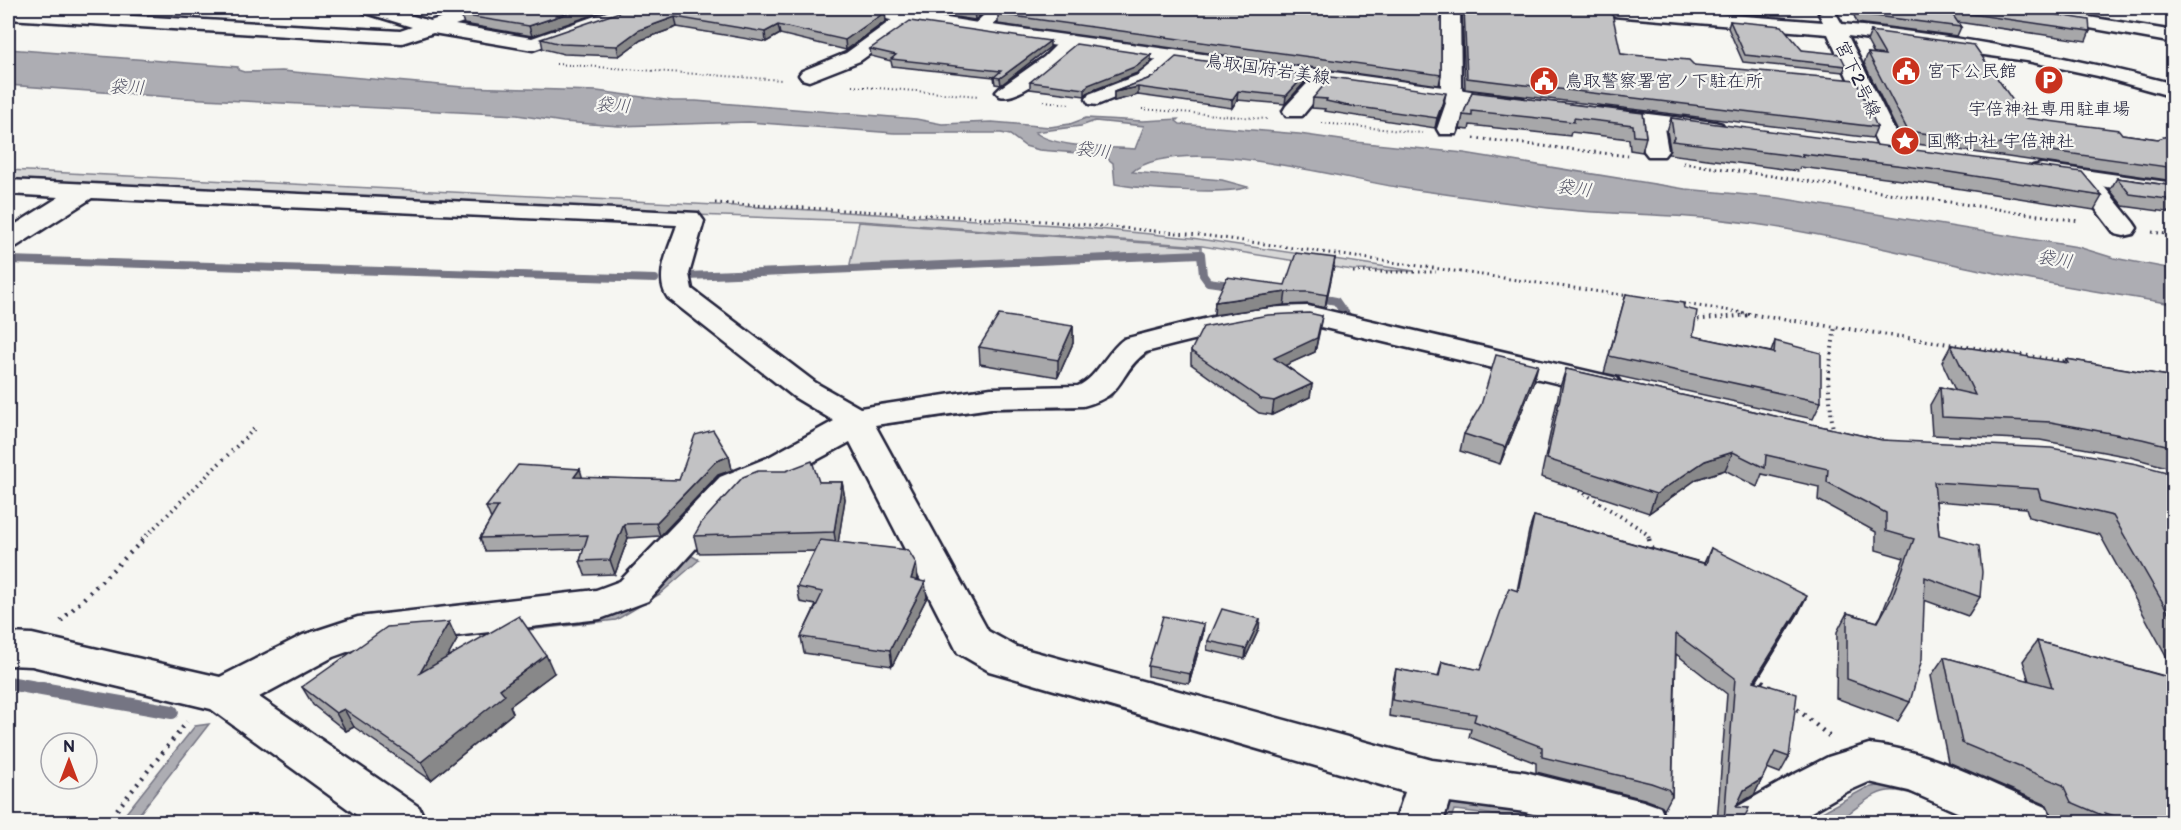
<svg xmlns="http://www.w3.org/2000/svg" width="2181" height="830" viewBox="0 0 2181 830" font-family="'Balsamiq Sans','Klee One',sans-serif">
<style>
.green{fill:#d7d7d7;stroke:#7c7c89;stroke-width:1.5}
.water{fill:#adadb3;stroke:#757583;stroke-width:1.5;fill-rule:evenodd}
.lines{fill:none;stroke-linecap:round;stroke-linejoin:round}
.stream-far2{stroke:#757583;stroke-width:8}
.stream-far1{stroke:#757583;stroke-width:10}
.stream{stroke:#757583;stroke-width:14}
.minor-casing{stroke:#22223b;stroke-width:5}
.major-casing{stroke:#22223b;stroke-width:5}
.path-far3{stroke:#22223b;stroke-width:2;stroke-dasharray:1 3;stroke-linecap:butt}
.path-far2{stroke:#22223b;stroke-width:3;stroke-dasharray:1.5 4;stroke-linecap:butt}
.path-far1{stroke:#22223b;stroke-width:4;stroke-dasharray:1.5 4.5;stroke-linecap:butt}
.path{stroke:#22223b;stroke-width:4.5;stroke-dasharray:2 6;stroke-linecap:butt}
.minor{fill:#f6f6f2;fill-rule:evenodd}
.major{fill:#f6f6f2;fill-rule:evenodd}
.wall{fill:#a7a7a9;stroke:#22223b;stroke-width:1.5}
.shaded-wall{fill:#888889;stroke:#22223b;stroke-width:1.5}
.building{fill:#c2c2c4;stroke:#22223b;stroke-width:1.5}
.labels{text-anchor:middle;stroke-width:4.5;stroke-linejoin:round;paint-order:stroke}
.far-street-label{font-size:18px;fill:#22223b;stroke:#f6f6f2}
.far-poi-label{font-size:18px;fill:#22223b;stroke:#f6f6f2;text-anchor:start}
.far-water-label{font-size:18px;font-style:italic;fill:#535365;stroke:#f6f6f2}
</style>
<rect width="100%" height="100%" fill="#f6f6f2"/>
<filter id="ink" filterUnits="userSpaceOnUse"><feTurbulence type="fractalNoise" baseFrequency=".0167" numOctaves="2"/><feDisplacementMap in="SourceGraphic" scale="12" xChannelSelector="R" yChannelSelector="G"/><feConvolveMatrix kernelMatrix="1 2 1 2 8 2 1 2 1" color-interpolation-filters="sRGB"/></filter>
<g filter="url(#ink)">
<g class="green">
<path d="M 8,170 L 794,209 L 1056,225 L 1192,238 L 1414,271 L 1352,270 L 1202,246 L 861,221 L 498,208 L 8,182 Z"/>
<path d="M 859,222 L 1201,247 L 1201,253 L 1053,257 L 849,269 Z"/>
</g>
<g class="water">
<path d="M 8,49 L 238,67 L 238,70 L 244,72 L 282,71 L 463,87 L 597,91 L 673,101 L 696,101 L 916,119 L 942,124 L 992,122 L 1050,127 L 1070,124 L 1086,118 L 1143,121 L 1178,119 L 1176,121 L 1180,124 L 1299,134 L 1355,142 L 1464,153 L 1685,189 L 1779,198 L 2078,247 L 2114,258 L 2173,269 L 2173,304 C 2111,294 2048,284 1985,271 C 1895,252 1805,228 1714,219 C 1654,213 1593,215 1533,206 C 1488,200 1442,194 1397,187 C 1338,178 1179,133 1132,172 L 1222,180 L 1248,187 C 1227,195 1139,189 1115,184 L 1113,163 L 1103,155 L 1039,150 L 1025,146 L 1010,135 L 1001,133 L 894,133 L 749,122 L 619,126 L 563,122 L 517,115 L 183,98 L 8,85 ZM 1095,121 L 1144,126 L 1135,149 C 1109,147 1053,148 1035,132 L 1081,126 Z"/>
<path d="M 1242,329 L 1154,350 L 1130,367 L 1111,397 L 1093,403 L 1072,409 L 992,410 L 874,427 L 872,422 L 992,404 L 1065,404 L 1152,348 Z"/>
<path d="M 692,556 L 699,560 L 660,594 L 616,620 L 529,630 L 527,622 C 557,621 589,622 618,612 C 645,603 670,574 692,556 Z"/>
<path d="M 209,724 L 133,822 L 119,822 L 195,726 Z"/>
<path d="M 1889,784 L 1930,794 L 1993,822 C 1957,822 1918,787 1888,791 C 1866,794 1852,816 1832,822 C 1824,825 1812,822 1804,822 L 1866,788 Z"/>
<path d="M 1449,799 L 1564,822 C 1526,822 1491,813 1454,810 L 1450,822 L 1434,822 L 1439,806 Z"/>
</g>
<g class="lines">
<g class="stream-far2">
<path d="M 8,260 L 655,279"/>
<path d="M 688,276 L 1201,254 L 1203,275 L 1208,282 L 1237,286"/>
<path d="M 1315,297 L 1336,301 L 1345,314"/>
</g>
<path class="stream-far1" d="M 1344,313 L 1349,320"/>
<path class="stream" d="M 8,683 L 172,712"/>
<g class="minor-casing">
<g id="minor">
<path d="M 360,8 L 386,8 L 430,21 L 471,8 L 496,8 L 493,12 L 455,25 L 532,38 L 618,8 L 643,8 L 640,12 L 533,50 L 433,33 L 402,43 L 8,19 L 8,9 L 400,31 L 412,27 L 363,12 Z"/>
<path d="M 984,8 L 1002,8 L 1003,16 L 985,33 L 971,33 L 969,29 L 985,14 Z"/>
<path d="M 1442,8 L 1460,8 L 1461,86 L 1468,103 L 1456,134 L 1440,134 L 1437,129 L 1446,103 L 1441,86 Z"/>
<path d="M 1568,8 L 1639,8 L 1823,22 L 1819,14 L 1828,9 L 1834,10 L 1842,24 C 1955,35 2064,55 2174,84 L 2174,97 L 2098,76 L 2027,61 L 1848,36 L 1904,150 L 1900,155 L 1884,155 L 1880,150 L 1828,34 L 1577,13 Z"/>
<path d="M 1996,8 L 2034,8 L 2174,31 L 2174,43 L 2005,13 Z"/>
<path d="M 907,12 L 916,18 L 914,22 L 860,61 L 809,81 L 802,79 L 799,75 L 802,71 L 846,53 L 900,14 Z"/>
<path d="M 1071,35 L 1081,41 C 1069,58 1020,102 1000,96 L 996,92 L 1000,88 L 1044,57 L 1064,37 Z"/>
<path d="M 1173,50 L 1180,52 L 1183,56 L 1152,83 L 1097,105 L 1089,104 L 1086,99 L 1089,94 L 1138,75 L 1166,52 Z"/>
<path d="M 1324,71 L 1331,73 L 1334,77 L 1331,81 L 1302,116 L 1286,116 L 1283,111 L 1286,106 L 1317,73 Z"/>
<path d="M 1652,115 L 1660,117 L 1663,122 L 1668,151 L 1664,156 L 1648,156 L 1644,151 L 1641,122 L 1644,117 Z"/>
<path d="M 2083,170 L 2092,172 L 2133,222 L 2137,228 L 2133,234 L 2124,236 L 2115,234 L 2071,177 L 2074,172 Z"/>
<path d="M 8,180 L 698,213 L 704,221 L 689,274 L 692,289 L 816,383 L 860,408 L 991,388 L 1078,386 C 1098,377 1106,352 1124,339 C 1185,323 1245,306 1308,306 L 1617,378 L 1622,385 L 1617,392 L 1606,395 L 1308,324 C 1252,324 1200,338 1146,352 C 1116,375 1127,395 1083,406 L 991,408 L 875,425 L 988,631 L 1017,647 L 1432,760 L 1525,772 L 1643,801 L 1660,807 L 1667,822 L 1565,822 L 1525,812 L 1449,802 L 1443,822 L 1395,822 L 1405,792 L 989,671 L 958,653 L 850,442 L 791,474 L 746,493 L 648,601 L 600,619 L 361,647 L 333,657 L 259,697 L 419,807 L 426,822 L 366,822 L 211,709 L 32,666 L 8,665 L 8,633 L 32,634 L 220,677 L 303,635 L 358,617 L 596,590 L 620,581 L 720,477 L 767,458 L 834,421 L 794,397 L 668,298 C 653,277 670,247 677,225 L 92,198 L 17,246 L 8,248 L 8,229 L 59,197 L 8,194 Z"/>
<path d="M 1869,744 C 1931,750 1989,784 2046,807 L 2053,822 L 1980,822 L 1909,791 L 1869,782 L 1844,793 L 1794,822 L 1730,822 L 1737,807 L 1795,774 L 1828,757 Z"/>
</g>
</g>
<g class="major-casing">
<g id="major">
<path d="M 855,8 L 885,8 L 978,23 L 1515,97 L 1523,98 L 1526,103 L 1523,108 L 1515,109 L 978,35 L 907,24 L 858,12 Z"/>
<path d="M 1599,108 L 1714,122 L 1722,124 L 1725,129 L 1722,134 L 1714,136 L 1591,120 L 1588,115 L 1591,110 Z"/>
<path d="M 2042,164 L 2174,183 L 2174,197 L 2033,176 L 2030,171 L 2033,166 Z"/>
</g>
</g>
<g class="path-far3">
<path d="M 556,64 L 782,80"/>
<path d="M 852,86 L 979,96"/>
<path d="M 1044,101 L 1069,104"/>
<path d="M 1142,109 L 1267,119"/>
<path d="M 1322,123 L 1422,133"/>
</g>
<g class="path-far2">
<path d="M 1474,138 L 1628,156"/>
<path d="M 1683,163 L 2079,221"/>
<path d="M 715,203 L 1045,221 L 1209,236 L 1629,296"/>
<path d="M 2152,232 L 2174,235"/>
<path d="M 1353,272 L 1436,272"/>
<path d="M 1678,303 L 1752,314"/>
</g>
<g class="path-far1">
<path d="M 1742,313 L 2068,362"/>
<path d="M 1692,320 L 1751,315"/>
<path d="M 1833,432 L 1828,379 L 1835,326"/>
<path d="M 1574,487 L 1639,528 L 1648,535 L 1649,540"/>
<path d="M 142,540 L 256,427"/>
</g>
<g class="path">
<path d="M 1649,539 L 1652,552"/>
<path d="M 61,621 L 144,539"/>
<path d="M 1756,676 L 1771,688"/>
<path d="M 1791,704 L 1829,736"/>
<path d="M 107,822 L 187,722"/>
</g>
<use href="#minor" class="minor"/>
<use href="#major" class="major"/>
</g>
<g class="wall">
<path d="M 407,8 L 465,8 L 442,15 Z"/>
<path d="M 613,8 L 532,36 L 464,24 L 461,15 Z"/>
<path d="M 896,8 L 982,8 L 983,13 L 975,20 Z"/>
<path d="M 1003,8 L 1444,8 L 1441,8 L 1441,75 L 1439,85 L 998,24 L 998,14 Z"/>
<path d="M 1462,8 L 1600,8 L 1621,54 L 1694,65 L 1877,127 L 1872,138 L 1465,89 Z"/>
<path d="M 1653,8 L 1770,8 L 1767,15 Z"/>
<path d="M 1851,8 L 2016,8 L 2090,31 L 2086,41 L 1957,22 L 1961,27 L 1957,36 L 1857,23 Z"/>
<path d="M 2045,8 L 2085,8 L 2082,14 Z"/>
<path d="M 706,9 L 886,21 L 846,50 L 780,34 L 766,42 L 677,27 L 641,40 L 619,56 L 564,54 L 543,49 L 541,39 Z"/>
<path d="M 1730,21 L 1802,50 L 1846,66 L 1843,72 L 1743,62 L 1728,28 Z"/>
<path d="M 1871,31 L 2025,118 L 2122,134 L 2158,139 L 2174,134 L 2174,181 L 1903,142 L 1864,63 L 1868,53 L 1874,54 L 1867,41 Z"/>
<path d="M 1050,47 L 1001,85 L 995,84 L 994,77 L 892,66 L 891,61 L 871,56 L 870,49 Z"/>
<path d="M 1151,55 L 1151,62 L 1137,73 L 1088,92 L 1085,96 L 1030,89 L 1030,82 Z"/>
<path d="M 1305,75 L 1304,83 L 1285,104 L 1237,100 L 1232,108 L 1138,95 L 1114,101 L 1114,92 L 1153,77 Z"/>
<path d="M 1472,92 L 1643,113 L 1646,137 L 1642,152 L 1630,150 L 1629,139 L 1571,132 L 1570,136 L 1470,125 L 1469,130 L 1460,129 L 1463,115 Z"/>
<path d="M 1313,98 L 1444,103 L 1435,128 L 1324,111 L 1325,109 L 1312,108 Z"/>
<path d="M 1671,118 L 2102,196 L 2094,210 L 1924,183 L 1800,167 L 1798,171 L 1668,154 L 1670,149 L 1667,131 Z"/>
<path d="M 2117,178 L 2174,186 L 2174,213 L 2123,206 L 2110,190 Z"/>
<path d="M 1335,258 L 1325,308 L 1308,304 L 1284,305 L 1214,315 L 1215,302 L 1285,285 Z"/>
<path d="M 1626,294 L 1693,336 L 1771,352 L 1775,341 L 1821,402 L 1813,419 L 1604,373 Z"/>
<path d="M 1073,326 L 1073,343 L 1058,377 L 980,364 L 979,347 Z"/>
<path d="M 1320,329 L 1315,352 L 1285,365 L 1312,384 L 1310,397 L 1272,415 L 1259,413 L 1191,364 L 1191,351 Z"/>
<path d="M 1951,345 L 2064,363 L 2066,359 L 2174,377 L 2174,469 L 2130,457 L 2040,440 L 1932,435 L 1930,405 L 1940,387 L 1955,390 L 1942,362 Z"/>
<path d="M 1566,369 L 1882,440 L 2174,474 L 2174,822 L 2055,822 L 2047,805 L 1948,762 L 1931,676 L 1944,657 L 2029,681 L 2023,661 L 2037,641 L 2172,678 L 2168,663 L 2169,661 L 2100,535 L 2029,517 L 2026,508 L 1936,501 L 1939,535 L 1980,597 L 1968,616 L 1924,600 L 1910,702 L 1898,721 L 1836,698 L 1837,632 L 1847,613 L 1877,622 L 1881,616 L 1904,558 L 1876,550 L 1876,532 L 1818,500 L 1819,487 L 1762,474 L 1757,487 L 1725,470 L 1697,479 L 1649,513 L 1541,477 L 1560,387 Z"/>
<path d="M 1534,381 L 1500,464 L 1460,451 L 1464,434 Z"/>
<path d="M 729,456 L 732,470 L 718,475 L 660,536 L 628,538 L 615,574 L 585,575 L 580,561 L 584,549 L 485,551 L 480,538 L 491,519 L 486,507 L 583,478 L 679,480 Z"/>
<path d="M 819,482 L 842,482 L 845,499 L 838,542 L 916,563 L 917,580 L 927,597 L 892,666 L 804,653 L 801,637 L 816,605 L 800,602 L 797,587 L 815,551 L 698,553 L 694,536 Z"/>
<path d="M 1534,516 L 1704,563 L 1711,548 L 1799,612 L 1756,682 L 1789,757 L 1780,773 L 1767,768 L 1754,795 L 1737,805 L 1736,807 L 1742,822 L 1717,822 L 1727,694 L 1676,654 L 1672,795 L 1664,810 L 1661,805 L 1644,799 L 1536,772 L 1536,763 L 1469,737 L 1471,729 L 1389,716 L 1392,685 L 1396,669 L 1438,677 L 1442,662 L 1480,670 L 1517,591 L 1529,531 Z"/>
<path d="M 1259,629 L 1245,659 L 1207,650 L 1208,641 Z"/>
<path d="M 1203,634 L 1189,684 L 1148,676 L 1148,666 Z"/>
<path d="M 457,640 L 448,656 L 554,673 L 510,706 L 513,713 L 431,780 L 354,727 L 346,731 L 313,705 L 302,687 Z"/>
</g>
<g class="shaded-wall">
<path d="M 440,8 L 465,8 L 442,15 Z"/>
<path d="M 583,8 L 613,8 L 532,36 L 529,26 Z"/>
<path d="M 978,8 L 982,8 L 983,13 L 975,20 L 974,11 Z"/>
<path d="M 885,12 L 886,21 L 846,50 L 845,40 Z"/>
<path d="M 675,17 L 677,27 L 641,40 L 619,56 L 617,46 L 639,30 Z"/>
<path d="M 778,25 L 780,34 L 766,42 L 765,32 Z"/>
<path d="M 1050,41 L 1050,47 L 1001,85 L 1000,78 Z"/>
<path d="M 1151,55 L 1151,62 L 1137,73 L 1088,92 L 1085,96 L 1085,89 L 1088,85 Z"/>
<path d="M 1305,75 L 1304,83 L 1285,104 L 1286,96 Z"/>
<path d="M 1138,87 L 1138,95 L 1114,101 L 1114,92 Z"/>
<path d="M 1238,91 L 1237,100 L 1232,108 L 1232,100 Z"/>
<path d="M 1446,93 L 1444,103 L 1435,128 L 1437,118 Z"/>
<path d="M 1335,258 L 1333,270 L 1325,308 L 1327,295 Z"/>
<path d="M 1286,292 L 1284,305 L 1214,315 L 1215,302 Z"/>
<path d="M 1322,316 L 1315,352 L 1273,371 L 1274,358 Z"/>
<path d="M 1073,326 L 1073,343 L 1058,377 L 1058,360 Z"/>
<path d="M 1538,365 L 1534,381 L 1500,464 L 1505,447 Z"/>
<path d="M 1312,384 L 1310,397 L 1272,415 L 1274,401 Z"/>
<path d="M 1733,452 L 1725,470 L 1697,479 L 1649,513 L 1656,494 L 1705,461 Z"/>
<path d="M 729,456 L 732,470 L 718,475 L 660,536 L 656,523 L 715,462 Z"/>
<path d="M 580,469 L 584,483 L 574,477 Z"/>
<path d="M 842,482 L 845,499 L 837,550 L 834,532 Z"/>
<path d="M 624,524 L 628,538 L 615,574 L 610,560 Z"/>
<path d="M 916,563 L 918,579 L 913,595 L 911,579 Z"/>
<path d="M 925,582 L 927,597 L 892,666 L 890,650 Z"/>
<path d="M 1807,596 L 1799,612 L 1746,697 L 1754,681 Z"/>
<path d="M 1260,619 L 1259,629 L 1245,659 L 1246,649 Z"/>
<path d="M 449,622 L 457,640 L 429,690 L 420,673 Z"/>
<path d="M 1204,624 L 1203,634 L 1189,684 L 1190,674 Z"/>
<path d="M 546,655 L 554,673 L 510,706 L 513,713 L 431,780 L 421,762 L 500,689 Z"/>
<path d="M 344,709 L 354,727 L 346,731 L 336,713 Z"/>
<path d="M 1762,779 L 1754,795 L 1735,806 L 1744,790 Z"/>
</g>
<g class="building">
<path d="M 483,8 L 583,8 L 529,26 L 461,15 Z"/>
<path d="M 631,8 L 699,8 L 706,9 L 708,8 L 868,8 L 885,12 L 845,40 L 778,25 L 765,32 L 675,17 L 639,30 L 617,46 L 561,44 L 541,39 Z"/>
<path d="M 954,8 L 978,8 L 974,11 Z"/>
<path d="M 1004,8 L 1441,8 L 1441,75 L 998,14 Z"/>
<path d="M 1464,8 L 1611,8 L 1621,54 L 1689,60 L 1694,65 L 1856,80 L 1877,127 L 1467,78 Z"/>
<path d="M 1857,8 L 2016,8 L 2089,20 L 2090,31 L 1950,11 L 1961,27 L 1860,14 Z"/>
<path d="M 910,21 L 1050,41 L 1000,78 L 994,77 L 1001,71 L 891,59 L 896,55 L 870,49 Z"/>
<path d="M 1730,21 L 1782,26 L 1802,50 L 1840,54 L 1846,66 L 1745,55 Z"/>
<path d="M 1871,31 L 1974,45 L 2025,118 L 2119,130 L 2122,134 L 2158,139 L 2174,134 L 2174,168 L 1908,131 L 1868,53 L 1885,55 Z"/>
<path d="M 1076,44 L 1151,55 L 1137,66 L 1088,85 L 1085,89 L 1030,82 Z"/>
<path d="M 1176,57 L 1305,75 L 1286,96 L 1238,91 L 1232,100 L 1138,87 L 1114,92 L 1153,77 Z"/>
<path d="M 1331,77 L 1446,93 L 1437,118 L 1344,105 L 1326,101 L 1327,99 L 1313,98 Z"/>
<path d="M 1472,92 L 1643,113 L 1646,137 L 1634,136 L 1633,125 L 1574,118 L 1574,122 L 1472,111 L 1472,116 L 1463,115 Z"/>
<path d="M 1671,118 L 2082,172 L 2102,196 L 1930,169 L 1802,154 L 1803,157 L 1672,141 L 1674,138 Z"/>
<path d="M 2117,178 L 2174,186 L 2174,200 L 2130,194 Z"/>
<path d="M 1296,253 L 1335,258 L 1327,295 L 1309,292 L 1286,292 L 1215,302 L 1227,277 L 1285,285 Z"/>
<path d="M 1626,294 L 1683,303 L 1684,308 L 1697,311 L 1693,336 L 1774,353 L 1775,341 L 1821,353 L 1821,402 L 1609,356 Z"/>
<path d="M 1309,313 L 1322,316 L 1317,338 L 1274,358 L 1312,384 L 1274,401 L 1261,399 L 1191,351 L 1203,327 L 1268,315 Z"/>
<path d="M 999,315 L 1073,326 L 1058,360 L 979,347 Z"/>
<path d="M 1951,345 L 2068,363 L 2066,359 L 2174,377 L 2174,447 L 2142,439 L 2051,422 L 1942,417 L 1940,387 L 1975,395 Z"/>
<path d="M 1496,355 L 1538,365 L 1505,447 L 1464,434 L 1481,405 Z"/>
<path d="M 1566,369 L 1882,440 L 2051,448 L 2137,464 L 2174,474 L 2174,622 L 2113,516 L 2041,499 L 2038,489 L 1934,482 L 1939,535 L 1979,546 L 1982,572 L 1980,597 L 1925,577 L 1922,659 L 1910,702 L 1847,679 L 1847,613 L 1878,622 L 1892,597 L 1914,539 L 1886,531 L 1886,513 L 1827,482 L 1828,469 L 1766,455 L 1765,468 L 1733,452 L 1705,461 L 1656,494 L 1547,459 Z"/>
<path d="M 713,430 L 729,456 L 715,462 L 656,523 L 624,524 L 610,560 L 580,561 L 588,535 L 480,538 L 498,507 L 486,507 L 518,465 L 580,469 L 574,477 L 679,480 L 695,435 Z"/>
<path d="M 812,461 L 819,482 L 842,482 L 834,532 L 694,536 L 702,522 L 743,477 L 758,471 L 786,471 Z"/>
<path d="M 1534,516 L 1706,564 L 1711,548 L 1807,596 L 1754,681 L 1797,694 L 1789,757 L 1775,752 L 1762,779 L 1744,790 L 1736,807 L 1749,808 L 1742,822 L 1724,822 L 1735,678 L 1676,634 L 1672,795 L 1668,789 L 1651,783 L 1542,757 L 1542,747 L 1474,721 L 1476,714 L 1392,700 L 1396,669 L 1439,677 L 1442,662 L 1480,670 L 1509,588 L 1518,591 Z"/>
<path d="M 820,540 L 908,550 L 916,563 L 911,579 L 925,582 L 890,650 L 801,637 L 823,592 L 797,587 Z"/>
<path d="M 1222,609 L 1260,619 L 1246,649 L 1208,641 Z"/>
<path d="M 519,616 L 546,655 L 500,689 L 505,695 L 421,762 L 344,709 L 336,713 L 302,687 L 387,627 L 449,622 L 420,673 Z"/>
<path d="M 1163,616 L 1204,624 L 1190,674 L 1148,666 Z"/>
<path d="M 2037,641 L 2174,679 L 2174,822 L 2133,822 L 2105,813 L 2106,817 L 2071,802 L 2063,785 L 1962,743 L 1944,657 L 2052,687 Z"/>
</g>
</g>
<defs>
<g id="civic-disc" transform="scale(1.5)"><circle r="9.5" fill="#c8321e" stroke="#f6f6f2"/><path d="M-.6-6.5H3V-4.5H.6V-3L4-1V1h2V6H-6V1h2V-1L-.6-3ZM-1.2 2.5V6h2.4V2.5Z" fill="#fff"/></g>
<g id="parking-disc" transform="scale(1.5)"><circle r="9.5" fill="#c8321e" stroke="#f6f6f2"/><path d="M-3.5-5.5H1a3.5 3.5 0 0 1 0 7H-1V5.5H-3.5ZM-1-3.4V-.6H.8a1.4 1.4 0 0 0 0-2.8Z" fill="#fff"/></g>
<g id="sight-disc" transform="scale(1.5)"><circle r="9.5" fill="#c8321e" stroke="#f6f6f2"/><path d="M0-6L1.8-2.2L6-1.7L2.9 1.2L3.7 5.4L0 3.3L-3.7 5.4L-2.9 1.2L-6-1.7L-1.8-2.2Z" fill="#fff"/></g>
</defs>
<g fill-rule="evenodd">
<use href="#civic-disc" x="1906" y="71"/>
<use href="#parking-disc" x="2049" y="80"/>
<use href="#civic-disc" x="1544" y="81"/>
<use href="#sight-disc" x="1905" y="141"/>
</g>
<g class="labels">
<g class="far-street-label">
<text transform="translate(1268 69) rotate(8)" y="6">鳥取国府岩美線</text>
<text transform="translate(1858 79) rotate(65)" y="6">宮下2号線</text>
</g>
<g class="far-poi-label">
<text x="1927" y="77">宮下公民館</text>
<text x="1565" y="87">鳥取警察署宮ノ下駐在所</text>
<text x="2049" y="115" text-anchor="middle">宇倍神社専用駐車場</text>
<text x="1926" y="147">国幣中社 宇倍神社</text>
</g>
<g class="far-water-label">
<text transform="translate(127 87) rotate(2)" y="6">袋川</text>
<text transform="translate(613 105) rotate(4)" y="6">袋川</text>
<text transform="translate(1093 150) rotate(7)" y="6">袋川</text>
<text transform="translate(1574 188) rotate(8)" y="6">袋川</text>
<text transform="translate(2055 259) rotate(9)" y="6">袋川</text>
</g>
</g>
<rect width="2181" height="830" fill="none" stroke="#f6f6f2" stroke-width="30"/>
<rect x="15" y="15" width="2151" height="800" fill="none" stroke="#22223b" stroke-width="2" filter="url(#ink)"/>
<g transform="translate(69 761)"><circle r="28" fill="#f6f6f2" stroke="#a1a1a9" stroke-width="1.5"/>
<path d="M0-4.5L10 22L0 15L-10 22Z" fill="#c8321e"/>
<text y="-9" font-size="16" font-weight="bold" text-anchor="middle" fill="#22223b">N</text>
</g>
</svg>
